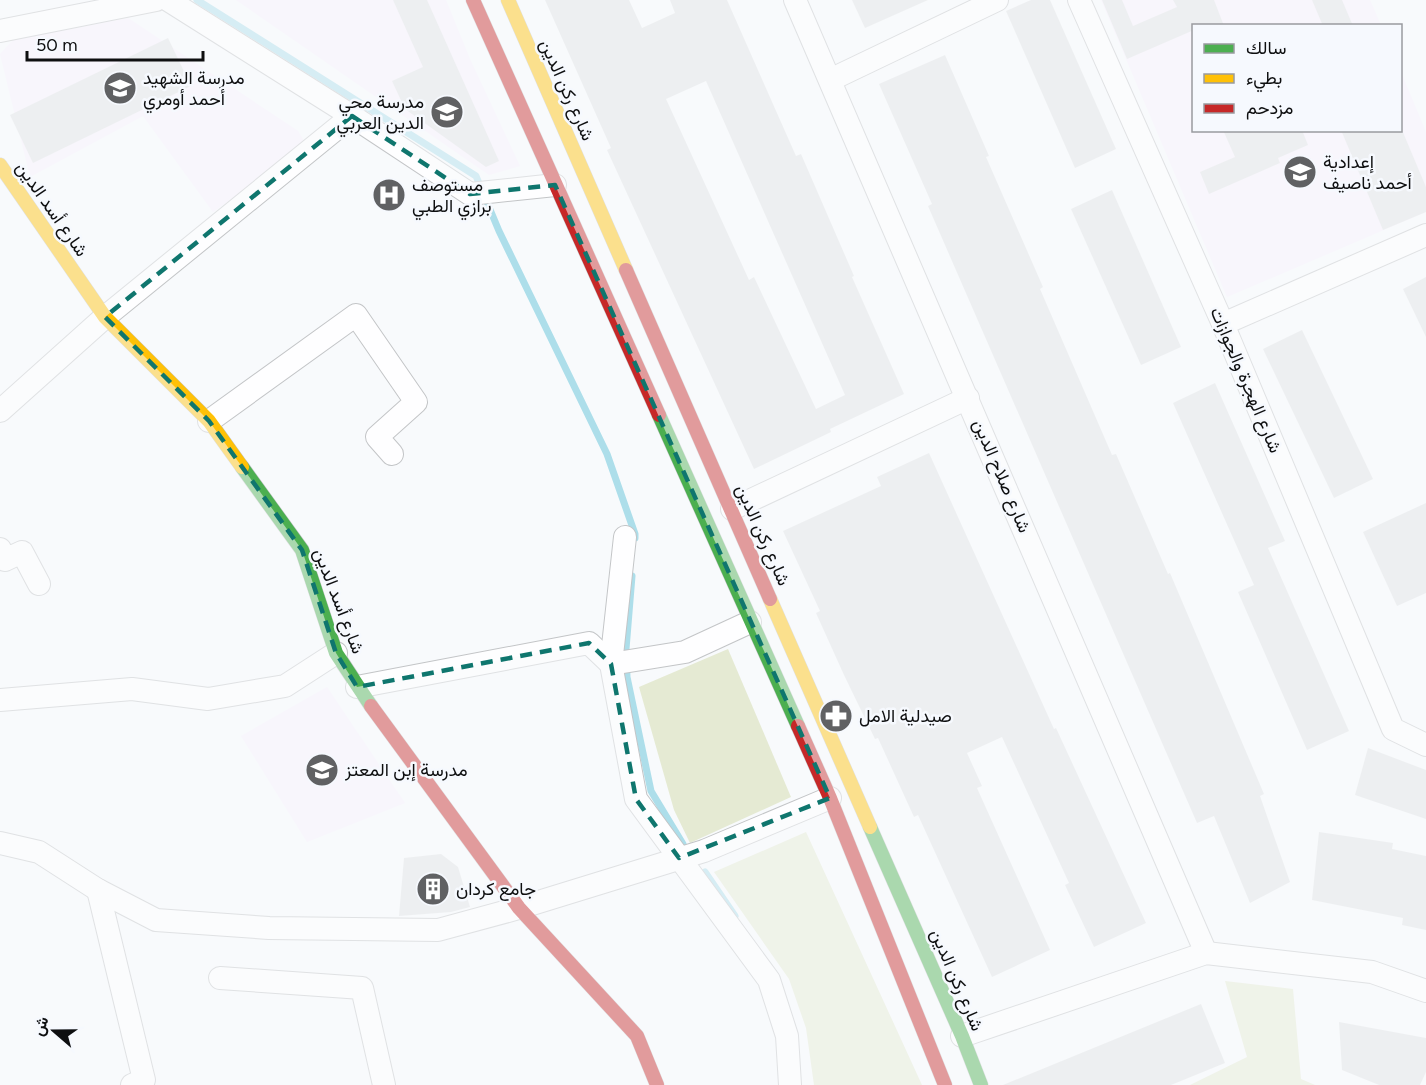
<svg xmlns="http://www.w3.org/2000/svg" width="1426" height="1085" viewBox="0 0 1426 1085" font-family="Figtree,Vazirmatn,sans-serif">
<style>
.education{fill:#f8f1fc}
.green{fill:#e5ead3}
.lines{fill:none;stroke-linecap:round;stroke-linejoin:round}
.stream{stroke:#addeea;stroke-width:7}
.building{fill:#e1e3e5;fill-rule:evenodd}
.street-casing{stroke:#c3c5c7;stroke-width:24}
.fast-casing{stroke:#c3c5c7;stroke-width:15}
.slow-casing{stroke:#c3c5c7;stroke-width:15}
.jam-casing{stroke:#c3c5c7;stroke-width:15}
.street{stroke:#fefeff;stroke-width:22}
.fast{stroke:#4caf50;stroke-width:14}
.slow{stroke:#ffc107;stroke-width:14}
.jam{stroke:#c62828;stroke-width:14}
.marked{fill:none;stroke:#0f766e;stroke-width:4.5;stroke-dasharray:12 8;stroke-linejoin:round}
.labels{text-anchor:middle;stroke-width:5;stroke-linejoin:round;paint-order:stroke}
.poi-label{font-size:18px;fill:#0e0f10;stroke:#f6f9fe;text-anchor:start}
.street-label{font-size:18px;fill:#0e0f10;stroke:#f6f9fe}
</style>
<rect width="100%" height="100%" fill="#f8fafc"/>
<g class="education">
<path d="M 236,0 L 446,0 L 470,59 L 520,166 L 489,175 Z"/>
<path d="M 1101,0 L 1370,0 L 1381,25 L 1194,26 L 1194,130 L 1400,130 L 1401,72 L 1426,132 L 1426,212 L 1227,297 Z"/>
<path d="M 128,18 L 298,131 L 307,146 L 213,212 L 143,116 L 30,177 L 0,54 L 13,40 Z"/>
<path d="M 327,687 L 405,803 L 307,842 L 241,736 Z"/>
</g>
<g class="green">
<path d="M 728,649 L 791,797 L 690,843 L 674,810 L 639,687 Z"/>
<path d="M 806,832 L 922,1085 L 814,1085 L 806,1028 L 789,979 L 714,872 Z"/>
<path d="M 1225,981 L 1293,989 L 1301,1079 L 1315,1085 L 1190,1085 L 1247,1057 Z"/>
</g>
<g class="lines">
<g class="stream">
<path d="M 197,0 L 476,176 L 499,231 L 607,454 L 635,534 L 635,538"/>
<path d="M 632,576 L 626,649 L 627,677 L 651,791 L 683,844"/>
<path d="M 705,872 L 735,916"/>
</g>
</g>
<g class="building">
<path d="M 393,0 L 427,0 L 499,161 L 486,167 L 405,109 L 392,81 L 423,67 Z"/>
<path d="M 545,0 L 629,0 L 642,28 L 675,13 L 670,0 L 727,0 L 796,156 L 801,154 L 854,276 L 852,277 L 904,394 L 830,429 L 831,432 L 754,469 L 607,150 L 611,148 ZM 706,81 L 845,395 L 816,409 L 754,277 L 749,280 L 666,99 Z"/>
<path d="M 852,0 L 928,0 L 865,28 Z"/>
<path d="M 1031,0 L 1050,0 L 1116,149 L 1075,168 L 1006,11 Z"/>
<path d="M 1102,0 L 1122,0 L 1133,26 L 1177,7 L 1173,0 L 1214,0 L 1224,26 L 1194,26 L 1194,30 L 1127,59 Z"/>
<path d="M 1312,0 L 1342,0 L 1353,26 L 1323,26 Z"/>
<path d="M 168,38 L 191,86 L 33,163 L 10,115 Z"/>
<path d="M 945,55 L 989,156 L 986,157 L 1043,287 L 1040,289 L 1112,455 L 1116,454 L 1168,574 L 1170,573 L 1264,794 L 1260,796 L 1290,882 L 1250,903 L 1214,816 L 1197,823 L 928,206 L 932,204 L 879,84 Z"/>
<path d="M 1223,130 L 1302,130 L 1308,145 L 1278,158 L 1280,163 L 1209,194 L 1200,172 L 1235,157 Z"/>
<path d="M 1341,130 L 1402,130 L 1426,187 L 1426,212 L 1383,230 Z"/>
<path d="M 1112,190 L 1181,347 L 1141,365 L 1071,209 Z"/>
<path d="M 1426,277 L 1426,337 L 1403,289 Z"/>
<path d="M 1302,330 L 1373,479 L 1334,498 L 1263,349 Z"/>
<path d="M 1215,383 L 1285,541 L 1268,548 L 1349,731 L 1307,750 L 1238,592 L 1254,585 L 1173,403 Z"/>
<path d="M 929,453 L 1054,729 L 1056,728 L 1146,923 L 1094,947 L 1065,885 L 1069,883 L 1002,737 L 967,753 L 982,786 L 977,788 L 1050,950 L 992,977 L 918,815 L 914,817 L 878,738 L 875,739 L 844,675 L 816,613 L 820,611 L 783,531 L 881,486 L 877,477 Z"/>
<path d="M 1426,503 L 1426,593 L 1397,606 L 1363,532 Z"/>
<path d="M 1368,748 L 1426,770 L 1426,819 L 1355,795 Z"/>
<path d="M 1319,832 L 1393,843 L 1392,849 L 1426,856 L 1426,930 L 1402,925 L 1403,918 L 1312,900 Z"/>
<path d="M 441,854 L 458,867 L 470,907 L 451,912 L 399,916 L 404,858 Z"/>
<path d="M 1201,1004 L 1225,1063 L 1171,1085 L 1003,1085 Z"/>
<path d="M 1339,1022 L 1426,1038 L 1426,1072 L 1420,1085 L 1379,1085 L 1342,1070 Z"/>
</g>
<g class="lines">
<g class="street-casing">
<g id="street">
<path d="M 168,0 L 352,116 L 470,194 L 555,185"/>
<path d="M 795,0 L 1206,953"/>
<path d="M 1079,0 L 1223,324 L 1393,729 L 1426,745"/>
<path d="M 0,31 L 156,0"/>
<path d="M 830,80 L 997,0"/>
<path d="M 1223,324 L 1426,235"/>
<path d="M 0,411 L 105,317 L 352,116"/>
<path d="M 209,421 L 356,315 L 416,402 L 377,437 L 392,454"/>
<path d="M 732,509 L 968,398"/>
<path d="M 625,537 L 611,664 L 636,799 L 769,980 L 787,1036 L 790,1085"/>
<path d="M 0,549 L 5,560 L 22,552 L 39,584"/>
<path d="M 357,687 L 589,643 L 611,664 L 685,652 L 750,622"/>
<path d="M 0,700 L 132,689 L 208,699 L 285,686 L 336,653"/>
<path d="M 0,843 L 39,852 L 98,890 L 156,920 L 269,928 L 438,930 L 519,908 L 704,851 L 830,798"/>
<path d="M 98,890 L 144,1080 L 132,1085"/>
<path d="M 220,978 L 362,988 L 384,1085"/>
<path d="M 962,1036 L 1206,953 L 1372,972 L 1426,991"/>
</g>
</g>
<g class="fast-casing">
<g id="fast">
<path d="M 659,415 L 798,726"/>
<path d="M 242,467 L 302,550 L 336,653 L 371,706"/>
<path d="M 870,827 L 962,1036 L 981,1085"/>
</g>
</g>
<g class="slow-casing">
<g id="slow">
<path d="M 508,0 L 626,270"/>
<path d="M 0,165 L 105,317 L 209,421 L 242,467"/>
<path d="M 770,599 L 870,827"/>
</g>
</g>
<g class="jam-casing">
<g id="jam">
<path d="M 473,0 L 659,415"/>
<path d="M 626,270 L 770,599"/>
<path d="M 371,706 L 519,908 L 637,1036 L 657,1085"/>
<path d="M 798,726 L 830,798 L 945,1085"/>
</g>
</g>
<use href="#street" class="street"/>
<use href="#fast" class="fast"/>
<use href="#slow" class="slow"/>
<use href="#jam" class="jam"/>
</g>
<path d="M0 0H1426V1085H0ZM 352,116 L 470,194 L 555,185 L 830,798 L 679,858 L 636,799 L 611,664 L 589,643 L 357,687 L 336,653 L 302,550 L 209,421 L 105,317 Z" fill="#f8fafc" fill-opacity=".55" fill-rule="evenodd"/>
<path class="marked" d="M 352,116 L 470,194 L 555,185 L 830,798 L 679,858 L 636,799 L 611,664 L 589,643 L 357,687 L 336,653 L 302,550 L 209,421 L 105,317 Z"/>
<defs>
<g id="school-disc" transform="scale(1.725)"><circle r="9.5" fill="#606163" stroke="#f6f9fe"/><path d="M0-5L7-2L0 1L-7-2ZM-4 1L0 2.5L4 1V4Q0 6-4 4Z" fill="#fff"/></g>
<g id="hospital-disc" transform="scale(1.725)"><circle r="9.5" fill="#606163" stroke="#f6f9fe"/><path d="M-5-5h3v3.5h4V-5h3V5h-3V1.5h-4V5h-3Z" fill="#fff"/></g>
<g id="pharmacy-disc" transform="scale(1.725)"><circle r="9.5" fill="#606163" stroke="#f6f9fe"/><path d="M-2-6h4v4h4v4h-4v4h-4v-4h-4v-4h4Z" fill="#fff"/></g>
<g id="building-disc" transform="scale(1.725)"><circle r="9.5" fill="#606163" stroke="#f6f9fe"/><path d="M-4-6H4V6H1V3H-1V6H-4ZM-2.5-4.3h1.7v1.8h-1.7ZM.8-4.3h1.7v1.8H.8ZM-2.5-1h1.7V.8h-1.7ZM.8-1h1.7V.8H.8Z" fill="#fff"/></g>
</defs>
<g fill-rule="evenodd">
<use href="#school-disc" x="120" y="88"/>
<use href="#school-disc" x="447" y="112"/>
<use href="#school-disc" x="1300" y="172"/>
<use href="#hospital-disc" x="389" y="195"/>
<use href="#pharmacy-disc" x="836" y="716"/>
<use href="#school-disc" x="322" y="770"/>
<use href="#building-disc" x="433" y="889"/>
</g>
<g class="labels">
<g class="poi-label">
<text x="143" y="84">مدرسة الشهيد<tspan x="143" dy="21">أحمد أومري</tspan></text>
<text x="424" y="108" text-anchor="end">مدرسة محي<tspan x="424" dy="21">الدين العربي</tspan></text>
<text x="1323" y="168">إعدادية<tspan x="1323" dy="21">أحمد ناصيف</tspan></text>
<text x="412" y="191">مستوصف<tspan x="412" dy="21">برازي الطبي</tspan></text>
<text x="859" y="722">صيدلية الامل</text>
<text x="345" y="776">مدرسة إبن المعتز</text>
<text x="456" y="895">جامع كردان</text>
</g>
<g class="street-label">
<text transform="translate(567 90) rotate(66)" y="6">شارع ركن الدين</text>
<text transform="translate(52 209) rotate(55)" y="6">شارع أسد الدين</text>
<text transform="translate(1246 380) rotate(67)" y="6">شارع الهجرة والجوازات</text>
<text transform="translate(1002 476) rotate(67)" y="6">شارع صلاح الدين</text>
<text transform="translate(763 535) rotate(66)" y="6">شارع ركن الدين</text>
<text transform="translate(339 601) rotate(69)" y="6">شارع أسد الدين</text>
<text transform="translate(957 980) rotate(67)" y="6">شارع ركن الدين</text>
</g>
</g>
<rect x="1192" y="24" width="210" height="108" fill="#f6f9fe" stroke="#999b9f" stroke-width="1.5"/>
<rect x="1204" y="44" width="30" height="9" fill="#4caf50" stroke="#999b9f" stroke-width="1.5"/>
<text x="1246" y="54" font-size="18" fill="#0e0f10">سالك</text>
<rect x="1204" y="74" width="30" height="9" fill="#ffc107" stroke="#999b9f" stroke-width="1.5"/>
<text x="1246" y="84" font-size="18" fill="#0e0f10">بطيء</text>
<rect x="1204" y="104" width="30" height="9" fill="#c62828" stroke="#999b9f" stroke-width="1.5"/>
<text x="1246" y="114" font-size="18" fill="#0e0f10">مزدحم</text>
<g transform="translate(54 1031) rotate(290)" stroke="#f6f9fe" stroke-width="4.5" paint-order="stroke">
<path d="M0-4.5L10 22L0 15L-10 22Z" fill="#0e0f10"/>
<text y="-9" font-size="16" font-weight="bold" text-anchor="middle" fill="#0e0f10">ش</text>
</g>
<path d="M27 51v9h176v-9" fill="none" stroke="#0e0f10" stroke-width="3"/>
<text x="36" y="51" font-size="18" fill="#0e0f10" stroke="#f6f9fe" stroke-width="4.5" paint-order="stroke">50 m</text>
</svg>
